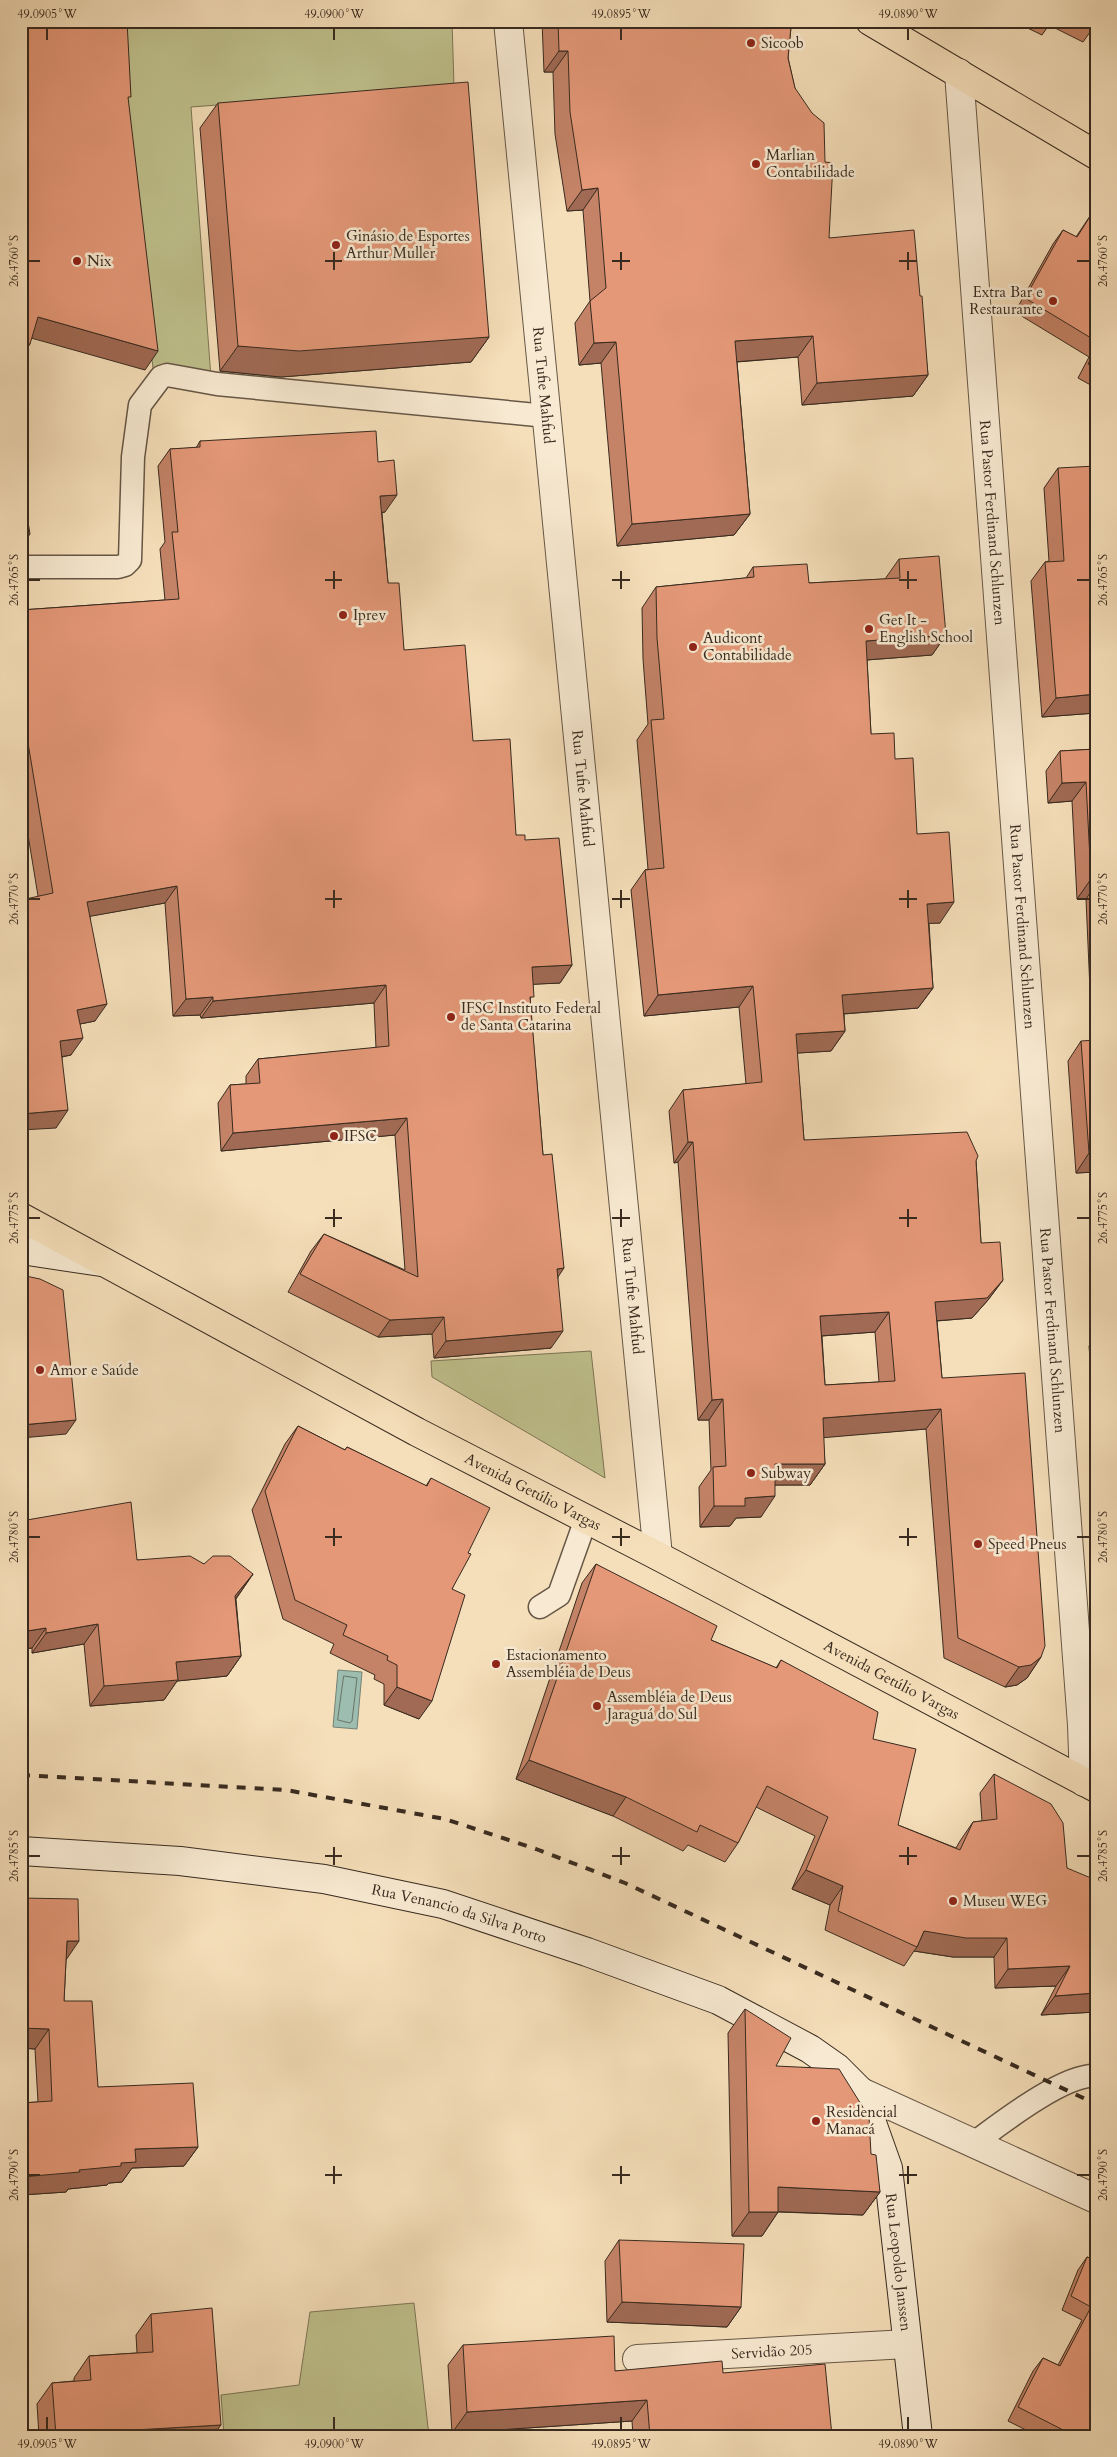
<svg xmlns="http://www.w3.org/2000/svg" width="1117" height="2457" viewBox="0 0 1117 2457" font-family="Cardo,serif">
<style>
.green{fill:#bfc18d;stroke:#7c7656}
.water{fill:#9cbdaf;stroke:#748275}
.lines{fill:none;stroke-linecap:round;stroke-linejoin:round}
.shore{stroke:#6a7467;stroke-width:1}
.lane-casing{stroke:#675746;stroke-width:25}
.street-casing{stroke:#675746;stroke-width:30}
.secondary-casing{stroke:#382a1f;stroke-width:30}
.highway-casing{stroke:#382a1f;stroke-width:30}
.lane{stroke:#f8ead2;stroke-width:22}
.street{stroke:#f8ead2;stroke-width:28}
.secondary{stroke:#f8ead2;stroke-width:28}
.highway{stroke:#f5dfba;stroke-width:28}
.rail{stroke:#382a1f;stroke-width:4;stroke-dasharray:9 9;stroke-linecap:butt}
.wall{fill:#c48367;stroke:#382a1f;fill-rule:evenodd}
.shaded-wall{fill:#a06a54;stroke:#382a1f}
.building{fill:#e49878;stroke:#382a1f;fill-rule:evenodd}
.ticks{fill:none;stroke:#382a1f;stroke-width:2}
.poi-dot{fill:#8f2418;stroke:#f8ead2;stroke-width:2}
.labels{text-anchor:middle;stroke-width:5;stroke-linejoin:round;paint-order:stroke}
.poi-label{font-size:15px;fill:#382a1f;stroke:#f8ead2;text-anchor:start}
.street-label{font-size:15px;fill:#382a1f;stroke:#f8ead2}
.neatline{fill:none;stroke:#382a1f;stroke-width:2}
.ticks-label{font-size:12px;text-anchor:middle;fill:#382a1f}
</style>
<rect width="100%" height="100%" fill="#f5dfba"/>
<filter id="stains"><feTurbulence type="fractalNoise" baseFrequency=".004" numOctaves="4"/><feColorMatrix values="0 0 0 0 .2 0 0 0 0 .09 0 0 0 0 .02 0 0 0 .5 -.17"/></filter>
<radialGradient id="worn" r=".72"><stop offset=".6" stop-color="#630" stop-opacity="0"/><stop offset="1" stop-color="#630" stop-opacity=".3"/></radialGradient>
<g class="green">
<path d="M 123,21 L 452,21 L 454,87 L 191,107 L 211,378 L 155,387 L 129,144 Z"/>
<path d="M 591,1351 L 605,1478 L 432,1377 L 431,1361 Z"/>
<path d="M 414,2303 L 429,2436 L 224,2436 L 221,2395 L 299,2385 L 310,2312 Z"/>
</g>
<path class="water" d="M 338,1670 L 362,1672 L 357,1729 L 333,1727 Z"/>
<g class="lines">
<path class="shore" d="M 344,1676 L 357,1678 L 352,1721 L 350,1723 L 338,1720 Z"/>
<g class="lane-casing">
<g id="lane">
<path d="M 29,567 L 118,567 L 125,565 L 130,560 L 133,457 L 140,405 L 161,377 L 167,375 L 217,384 L 547,416"/>
<path d="M 540,1607 L 559,1595 L 586,1519"/>
<path d="M 974,2143 C 1000,2124 1065,2073 1096,2076"/>
</g>
</g>
<g class="street-casing">
<g id="street">
<path id="s1" d="M 508,21 L 658,1556"/>
<path id="s2" d="M 959,73 L 1082,1725 L 1084,1782"/>
<path d="M 861,2092 L 1096,2199"/>
<path id="s3" d="M 637,2359 L 907,2344"/>
</g>
</g>
<g class="secondary-casing">
<g id="secondary">
<path d="M 21,1250 L 101,1262"/>
<path id="s4" d="M 21,1851 L 180,1861 L 324,1879 L 443,1904 L 587,1952 L 718,2000 L 810,2049 L 837,2068 L 861,2092 L 888,2168 L 918,2436"/>
</g>
</g>
<g class="highway-casing">
<g id="highway">
<path d="M 870,21 L 1096,155"/>
<path id="s5" d="M 21,1217 L 417,1432 L 658,1556 L 1096,1788"/>
</g>
</g>
<use href="#lane" class="lane"/>
<use href="#street" class="street"/>
<use href="#secondary" class="secondary"/>
<use href="#highway" class="highway"/>
<path class="rail" d="M 21,1775 L 286,1790 L 445,1819 L 536,1849 L 625,1883 L 1096,2104"/>
</g>
<g class="wall">
<path d="M 542,21 L 793,21 L 791,27 L 788,58 L 829,238 L 920,296 L 928,375 L 913,396 L 802,405 L 798,357 L 737,362 L 750,514 L 734,535 L 617,546 L 601,363 L 579,365 L 575,323 L 590,301 L 583,210 L 567,211 L 555,134 L 553,72 L 544,72 Z"/>
<path d="M 1013,21 L 1096,21 L 1095,25 L 1083,42 L 1049,25 L 1042,35 Z"/>
<path d="M 218,103 L 489,337 L 471,362 L 281,377 L 220,371 L 200,128 Z"/>
<path d="M 1096,207 L 1096,388 L 1078,378 L 1089,357 L 1015,312 L 1053,244 L 1063,230 L 1076,237 Z"/>
<path d="M 200,441 L 378,462 L 385,512 L 382,513 L 388,583 L 404,650 L 473,741 L 516,835 L 525,840 L 572,965 L 560,983 L 533,984 L 530,1002 L 543,1155 L 558,1277 L 551,1348 L 434,1358 L 432,1334 L 378,1337 L 288,1292 L 311,1251 L 324,1234 L 405,1270 L 395,1135 L 221,1151 L 218,1103 L 230,1085 L 246,1084 L 246,1076 L 258,1059 L 376,1048 L 374,1003 L 201,1018 L 200,1015 L 173,1016 L 165,903 L 90,916 L 95,1021 L 80,1024 L 71,1055 L 62,1057 L 56,1128 L 38,896 L 21,792 L 21,610 L 165,600 L 160,549 L 165,542 L 158,466 L 170,449 L 196,448 Z"/>
<path d="M 1058,468 L 1096,713 L 1042,717 L 1031,581 L 1045,562 L 1049,561 L 1044,488 Z"/>
<path d="M 899,559 L 946,635 L 932,655 L 867,660 L 871,734 L 895,759 L 917,834 L 940,923 L 929,923 L 933,988 L 918,1008 L 844,1014 L 845,1031 L 831,1051 L 797,1053 L 804,1140 L 976,1161 L 981,1243 L 1003,1280 L 988,1300 L 972,1318 L 937,1321 L 942,1378 L 1041,1657 L 1027,1678 L 1017,1685 L 1005,1687 L 944,1658 L 926,1429 L 823,1437 L 825,1464 L 810,1485 L 775,1485 L 761,1517 L 736,1518 L 730,1526 L 700,1527 L 699,1487 L 711,1470 L 709,1420 L 698,1420 L 678,1162 L 674,1163 L 669,1111 L 683,1090 L 746,1084 L 739,1007 L 644,1016 L 631,890 L 645,870 L 648,869 L 637,740 L 648,724 L 643,659 L 642,608 L 656,587 L 746,578 L 753,567 L 809,583 L 885,579 ZM 875,1332 L 879,1382 L 825,1385 L 822,1336 Z"/>
<path d="M 1096,749 L 1096,1012 L 1095,990 L 1090,990 L 1086,899 L 1077,899 L 1072,801 L 1048,803 L 1046,771 L 1060,751 Z"/>
<path d="M 1081,1041 L 1096,1172 L 1076,1173 L 1068,1061 Z"/>
<path d="M 1096,1337 L 1096,1435 L 1089,1346 Z"/>
<path d="M 298,1426 L 345,1450 L 347,1447 L 426,1486 L 431,1478 L 468,1553 L 452,1589 L 419,1719 L 384,1705 L 384,1684 L 374,1679 L 375,1675 L 330,1653 L 334,1644 L 283,1619 L 252,1510 L 285,1444 Z"/>
<path d="M 21,1521 L 137,1560 L 204,1564 L 253,1574 L 236,1599 L 241,1656 L 227,1676 L 177,1681 L 164,1700 L 90,1706 L 84,1644 L 32,1653 L 32,1648 L 21,1649 Z"/>
<path d="M 596,1564 L 711,1640 L 776,1668 L 781,1660 L 873,1739 L 898,1825 L 956,1848 L 960,1841 L 973,1822 L 982,1821 L 980,1793 L 994,1774 L 1067,1868 L 1096,2012 L 1041,2015 L 1056,1986 L 995,1988 L 994,1957 L 953,1957 L 914,1951 L 904,1966 L 825,1930 L 830,1905 L 792,1889 L 815,1836 L 756,1807 L 738,1843 L 725,1862 L 688,1845 L 683,1851 L 613,1816 L 516,1779 L 582,1583 Z"/>
<path d="M 21,1898 L 66,1960 L 64,2001 L 98,2087 L 198,2147 L 184,2166 L 132,2168 L 122,2182 L 109,2183 L 107,2185 L 68,2189 L 66,2192 L 21,2195 L 21,2103 L 38,2102 L 35,2049 L 21,2048 Z"/>
<path d="M 745,2009 L 776,2066 L 871,2154 L 880,2192 L 863,2215 L 778,2212 L 762,2236 L 732,2236 L 728,2033 Z"/>
<path d="M 619,2240 L 741,2307 L 727,2327 L 607,2322 L 605,2261 Z"/>
<path d="M 1087,2257 L 1096,2260 L 1096,2436 L 1038,2436 L 1008,2421 L 1033,2371 L 1043,2358 L 1058,2365 L 1082,2320 L 1062,2310 L 1078,2270 Z"/>
<path d="M 151,2314 L 213,2436 L 39,2436 L 37,2404 L 52,2383 L 74,2381 L 74,2378 L 89,2356 L 137,2353 L 136,2335 Z"/>
<path d="M 463,2345 L 615,2371 L 723,2373 L 832,2436 L 633,2436 L 632,2421 L 452,2433 L 448,2365 Z"/>
</g>
<g class="shaded-wall">
<path d="M 559,51 L 568,51 L 553,72 L 544,72 Z"/>
<path d="M 598,188 L 583,210 L 567,211 L 582,190 Z"/>
<path d="M 38,317 L 158,351 L 145,370 L 24,336 Z"/>
<path d="M 813,336 L 798,357 L 720,363 L 735,341 Z"/>
<path d="M 489,337 L 471,362 L 281,377 L 220,371 L 238,346 Z"/>
<path d="M 21,341 L 30,344 L 21,357 Z"/>
<path d="M 616,342 L 601,363 L 579,365 L 594,343 Z"/>
<path d="M 928,375 L 913,396 L 802,405 L 817,383 Z"/>
<path d="M 397,495 L 385,512 L 368,514 L 380,496 Z"/>
<path d="M 750,514 L 734,535 L 617,546 L 632,524 Z"/>
<path d="M 30,534 L 21,547 L 21,535 Z"/>
<path d="M 946,635 L 932,655 L 852,661 L 866,641 Z"/>
<path d="M 1096,694 L 1096,713 L 1042,717 L 1056,698 Z"/>
<path d="M 1086,782 L 1072,801 L 1048,803 L 1062,783 Z"/>
<path d="M 1091,879 L 1096,879 L 1096,884 L 1086,899 L 1077,899 Z"/>
<path d="M 177,886 L 165,903 L 75,919 L 87,902 Z"/>
<path d="M 954,902 L 940,923 L 913,924 L 927,904 Z"/>
<path d="M 572,965 L 560,983 L 520,985 L 532,967 Z"/>
<path d="M 1096,982 L 1096,989 L 1095,990 L 1090,990 Z"/>
<path d="M 386,985 L 374,1003 L 201,1018 L 213,1001 Z"/>
<path d="M 753,986 L 739,1007 L 644,1016 L 658,995 Z"/>
<path d="M 933,988 L 918,1008 L 828,1015 L 842,995 Z"/>
<path d="M 213,997 L 200,1015 L 173,1016 L 186,999 Z"/>
<path d="M 107,1004 L 95,1021 L 65,1027 L 77,1010 Z"/>
<path d="M 845,1031 L 831,1051 L 782,1054 L 796,1034 Z"/>
<path d="M 83,1038 L 71,1055 L 48,1059 L 60,1041 Z"/>
<path d="M 68,1110 L 56,1128 L 21,1130 L 21,1114 Z"/>
<path d="M 407,1118 L 395,1135 L 221,1151 L 233,1133 Z"/>
<path d="M 688,1142 L 693,1142 L 678,1162 L 674,1163 Z"/>
<path d="M 1089,1153 L 1096,1153 L 1096,1172 L 1076,1173 Z"/>
<path d="M 564,1268 L 552,1286 L 557,1269 Z"/>
<path d="M 1003,1280 L 988,1300 L 972,1318 L 921,1322 L 935,1302 Z"/>
<path d="M 889,1312 L 875,1332 L 806,1337 L 820,1316 Z"/>
<path d="M 444,1317 L 432,1334 L 378,1337 L 390,1320 Z"/>
<path d="M 563,1331 L 551,1348 L 434,1358 L 446,1341 Z"/>
<path d="M 723,1399 L 709,1420 L 698,1420 L 712,1400 Z"/>
<path d="M 941,1409 L 926,1429 L 808,1439 L 823,1418 Z"/>
<path d="M 76,1420 L 66,1434 L 21,1438 L 21,1425 Z"/>
<path d="M 775,1464 L 825,1464 L 810,1485 L 760,1485 Z"/>
<path d="M 775,1496 L 761,1517 L 736,1518 L 730,1526 L 700,1527 L 714,1506 L 745,1498 Z"/>
<path d="M 253,1574 L 239,1594 L 222,1616 L 235,1596 Z"/>
<path d="M 98,1624 L 84,1644 L 32,1653 L 46,1633 Z"/>
<path d="M 46,1628 L 32,1648 L 21,1649 L 21,1632 Z"/>
<path d="M 241,1656 L 227,1676 L 177,1681 L 164,1700 L 90,1706 L 104,1686 L 176,1662 Z"/>
<path d="M 1041,1657 L 1027,1678 L 1017,1685 L 1005,1687 L 1019,1667 Z"/>
<path d="M 397,1687 L 432,1701 L 419,1719 L 384,1705 Z"/>
<path d="M 529,1760 L 626,1797 L 613,1816 L 516,1779 Z"/>
<path d="M 806,1870 L 843,1886 L 830,1905 L 792,1889 Z"/>
<path d="M 924,1931 L 1007,1938 L 994,1957 L 953,1957 L 914,1951 L 917,1947 Z"/>
<path d="M 67,1941 L 79,1941 L 66,1960 Z"/>
<path d="M 1070,1966 L 1056,1986 L 995,1988 L 1008,1969 Z"/>
<path d="M 1096,1993 L 1096,2012 L 1041,2015 L 1055,1996 Z"/>
<path d="M 21,2028 L 49,2029 L 35,2049 L 21,2048 Z"/>
<path d="M 198,2147 L 184,2166 L 132,2168 L 122,2182 L 109,2183 L 107,2185 L 68,2189 L 66,2192 L 21,2195 L 21,2177 L 79,2170 L 135,2149 Z"/>
<path d="M 778,2187 L 880,2192 L 863,2215 L 762,2211 Z"/>
<path d="M 749,2212 L 778,2212 L 762,2236 L 732,2236 Z"/>
<path d="M 622,2302 L 741,2307 L 727,2327 L 607,2322 Z"/>
<path d="M 647,2400 L 632,2421 L 452,2433 L 467,2412 Z"/>
<path d="M 221,2425 L 213,2436 L 130,2436 L 134,2430 Z"/>
</g>
<g class="building">
<path d="M 21,21 L 127,21 L 131,97 L 128,97 L 158,351 L 38,317 L 30,344 L 21,341 Z"/>
<path d="M 558,21 L 793,21 L 791,27 L 788,58 L 795,88 L 812,113 L 824,123 L 825,162 L 833,163 L 829,238 L 914,230 L 920,296 L 922,296 L 928,375 L 817,383 L 813,336 L 735,341 L 750,514 L 632,524 L 616,342 L 594,343 L 590,301 L 606,288 L 598,188 L 582,190 L 570,112 L 568,51 L 559,51 Z"/>
<path d="M 1088,21 L 1096,21 L 1096,23 L 1095,25 Z"/>
<path d="M 468,82 L 489,337 L 299,351 L 238,346 L 218,103 Z"/>
<path d="M 1096,207 L 1096,341 L 1025,298 L 1063,230 L 1077,237 Z"/>
<path d="M 1096,349 L 1096,368 L 1088,364 Z"/>
<path d="M 376,431 L 378,462 L 394,460 L 397,495 L 380,496 L 388,583 L 399,583 L 404,650 L 465,645 L 473,741 L 510,739 L 516,835 L 525,835 L 525,840 L 559,838 L 572,965 L 532,967 L 534,997 L 530,997 L 543,1155 L 552,1154 L 564,1268 L 557,1269 L 563,1331 L 446,1341 L 444,1317 L 390,1320 L 300,1274 L 324,1234 L 418,1277 L 407,1118 L 233,1133 L 230,1085 L 260,1083 L 258,1059 L 389,1046 L 386,985 L 213,1001 L 213,997 L 186,999 L 177,886 L 87,902 L 107,1004 L 77,1010 L 83,1038 L 60,1041 L 68,1110 L 21,1114 L 21,900 L 53,893 L 21,701 L 21,610 L 179,599 L 172,532 L 178,532 L 170,449 L 200,447 L 200,441 Z"/>
<path d="M 1096,466 L 1096,694 L 1056,698 L 1045,562 L 1064,561 L 1058,468 Z"/>
<path d="M 21,480 L 30,534 L 21,535 Z"/>
<path d="M 939,556 L 946,635 L 866,641 L 871,734 L 894,733 L 895,759 L 913,758 L 917,834 L 949,832 L 954,902 L 927,904 L 933,988 L 842,995 L 845,1031 L 796,1034 L 804,1140 L 967,1132 L 978,1156 L 976,1161 L 981,1243 L 1000,1242 L 1003,1280 L 987,1298 L 935,1302 L 942,1378 L 1025,1373 L 1045,1646 L 1041,1657 L 1031,1665 L 1019,1667 L 958,1638 L 941,1409 L 823,1418 L 825,1464 L 775,1464 L 775,1496 L 745,1498 L 745,1506 L 714,1506 L 713,1467 L 726,1466 L 723,1399 L 712,1400 L 693,1142 L 688,1142 L 683,1090 L 762,1082 L 753,986 L 658,995 L 645,870 L 664,868 L 651,720 L 664,719 L 657,638 L 656,587 L 754,577 L 753,567 L 807,564 L 809,583 L 900,578 L 899,559 ZM 889,1312 L 895,1381 L 825,1385 L 820,1316 Z"/>
<path d="M 1096,749 L 1096,879 L 1091,879 L 1086,782 L 1062,783 L 1060,751 Z"/>
<path d="M 1096,1040 L 1096,1153 L 1089,1153 L 1081,1041 Z"/>
<path d="M 21,1275 L 40,1279 L 63,1290 L 76,1420 L 21,1425 Z"/>
<path d="M 298,1426 L 345,1450 L 347,1447 L 427,1486 L 431,1478 L 490,1508 L 468,1553 L 471,1554 L 452,1589 L 465,1595 L 432,1701 L 397,1687 L 397,1665 L 387,1660 L 388,1656 L 343,1635 L 347,1625 L 295,1600 L 265,1491 Z"/>
<path d="M 131,1502 L 137,1560 L 190,1556 L 204,1564 L 213,1556 L 230,1556 L 253,1574 L 235,1596 L 241,1656 L 176,1662 L 178,1680 L 104,1686 L 98,1624 L 46,1633 L 46,1628 L 21,1632 L 21,1521 Z"/>
<path d="M 596,1564 L 717,1626 L 711,1640 L 777,1668 L 781,1660 L 878,1712 L 873,1739 L 916,1749 L 898,1825 L 960,1850 L 973,1822 L 997,1819 L 994,1774 L 1051,1804 L 1063,1823 L 1067,1868 L 1091,1878 L 1096,1878 L 1096,1993 L 1055,1996 L 1070,1966 L 1008,1969 L 1007,1938 L 966,1938 L 924,1931 L 917,1947 L 838,1911 L 843,1886 L 806,1870 L 828,1817 L 767,1786 L 738,1843 L 700,1825 L 697,1832 L 626,1797 L 529,1760 Z"/>
<path d="M 21,1898 L 78,1899 L 79,1941 L 67,1941 L 64,2001 L 92,2001 L 98,2087 L 193,2083 L 198,2147 L 135,2149 L 136,2162 L 121,2163 L 121,2166 L 79,2170 L 80,2172 L 21,2177 L 21,2103 L 52,2101 L 49,2029 L 21,2028 Z"/>
<path d="M 745,2009 L 791,2038 L 776,2066 L 839,2069 L 869,2117 L 871,2154 L 876,2155 L 880,2192 L 778,2187 L 778,2212 L 749,2212 Z"/>
<path d="M 619,2240 L 744,2244 L 741,2307 L 622,2302 Z"/>
<path d="M 1087,2257 L 1096,2260 L 1096,2436 L 1075,2436 L 1018,2407 L 1043,2358 L 1060,2366 L 1091,2307 L 1071,2296 Z"/>
<path d="M 212,2308 L 221,2425 L 134,2430 L 135,2436 L 56,2436 L 52,2383 L 91,2380 L 89,2356 L 153,2352 L 151,2314 Z"/>
<path d="M 614,2336 L 615,2371 L 722,2361 L 723,2373 L 825,2364 L 832,2436 L 650,2436 L 647,2400 L 467,2412 L 463,2345 Z"/>
</g>
<path class="ticks" d="M 47,28 L 47,40M 334,28 L 334,40M 621,28 L 621,40M 908,28 L 908,40M 334,252 L 334,270M 621,252 L 621,270M 908,252 L 908,270M 28,261 L 40,261M 325,261 L 342,261M 612,261 L 630,261M 899,261 L 917,261M 1077,261 L 1090,261M 334,571 L 334,589M 621,571 L 621,589M 908,571 L 908,589M 28,580 L 40,580M 325,580 L 342,580M 612,580 L 630,580M 899,580 L 917,580M 1077,580 L 1090,580M 334,890 L 334,908M 621,890 L 621,908M 908,890 L 908,908M 28,899 L 40,899M 325,899 L 342,899M 612,899 L 630,899M 899,899 L 917,899M 1077,899 L 1090,899M 334,1209 L 334,1227M 621,1209 L 621,1227M 908,1209 L 908,1227M 28,1218 L 40,1218M 325,1218 L 342,1218M 612,1218 L 630,1218M 899,1218 L 917,1218M 1077,1218 L 1090,1218M 334,1528 L 334,1546M 621,1528 L 621,1546M 908,1528 L 908,1546M 28,1537 L 40,1537M 325,1537 L 342,1537M 612,1537 L 630,1537M 899,1537 L 917,1537M 1077,1537 L 1090,1537M 334,1847 L 334,1865M 621,1847 L 621,1865M 908,1847 L 908,1865M 28,1856 L 40,1856M 325,1856 L 342,1856M 612,1856 L 630,1856M 899,1856 L 917,1856M 1077,1856 L 1090,1856M 334,2166 L 334,2184M 621,2166 L 621,2184M 908,2166 L 908,2184M 28,2175 L 40,2175M 325,2175 L 342,2175M 612,2175 L 630,2175M 899,2175 L 917,2175M 1077,2175 L 1090,2175M 47,2417 L 47,2430M 334,2417 L 334,2430M 621,2417 L 621,2430M 908,2417 L 908,2430"/>
<g class="poi-dot">
<circle cx="751" cy="43" r="5"/>
<circle cx="756" cy="164" r="5"/>
<circle cx="336" cy="245" r="5"/>
<circle cx="77" cy="261" r="5"/>
<circle cx="1053" cy="301" r="5"/>
<circle cx="343" cy="615" r="5"/>
<circle cx="869" cy="629" r="5"/>
<circle cx="693" cy="647" r="5"/>
<circle cx="451" cy="1017" r="5"/>
<circle cx="334" cy="1136" r="5"/>
<circle cx="40" cy="1370" r="5"/>
<circle cx="751" cy="1473" r="5"/>
<circle cx="978" cy="1544" r="5"/>
<circle cx="496" cy="1664" r="5"/>
<circle cx="597" cy="1706" r="5"/>
<circle cx="953" cy="1901" r="5"/>
<circle cx="816" cy="2121" r="5"/>
</g>
<g class="labels">
<g class="poi-label">
<text x="761" y="48">Sicoob</text>
<text x="766" y="160">Marlian<tspan x="766" dy="17">Contabilidade</tspan></text>
<text x="346" y="241">Ginásio de Esportes<tspan x="346" dy="17">Arthur Muller</tspan></text>
<text x="87" y="266">Nix</text>
<text x="1043" y="297" text-anchor="end">Extra Bar e<tspan x="1043" dy="17">Restaurante</tspan></text>
<text x="353" y="620">Iprev</text>
<text x="879" y="625">Get It -<tspan x="879" dy="17">English School</tspan></text>
<text x="703" y="643">Audicont<tspan x="703" dy="17">Contabilidade</tspan></text>
<text x="461" y="1013">IFSC Instituto Federal<tspan x="461" dy="17">de Santa Catarina</tspan></text>
<text x="344" y="1141">IFSC</text>
<text x="50" y="1375">Amor e Saúde</text>
<text x="761" y="1478">Subway</text>
<text x="988" y="1549">Speed Pneus</text>
<text x="506" y="1660">Estacionamento<tspan x="506" dy="17">Assembléia de Deus</tspan></text>
<text x="607" y="1702">Assembléia de Deus<tspan x="607" dy="17">Jaraguá do Sul</tspan></text>
<text x="963" y="1906">Museu WEG</text>
<text x="826" y="2117">Residencial<tspan x="826" dy="17">Manacá</tspan></text>
</g>
<g class="street-label">
<text dy="5" stroke="none"><textPath href="#s1" startOffset="366">Rua Tufie Mahfud</textPath></text>
<text dy="5" stroke="none"><textPath href="#s2" startOffset="451">Rua Pastor Ferdinand Schlunzen</textPath></text>
<text dy="5" stroke="none"><textPath href="#s1" startOffset="771">Rua Tufie Mahfud</textPath></text>
<text dy="5" stroke="none"><textPath href="#s2" startOffset="856">Rua Pastor Ferdinand Schlunzen</textPath></text>
<text dy="5" stroke="none"><textPath href="#s1" startOffset="1281">Rua Tufie Mahfud</textPath></text>
<text dy="5" stroke="none"><textPath href="#s2" startOffset="1261">Rua Pastor Ferdinand Schlunzen</textPath></text>
<text dy="5" stroke="none"><textPath href="#s5" startOffset="581">Avenida Getúlio Vargas</textPath></text>
<text dy="5" stroke="none"><textPath href="#s5" startOffset="986">Avenida Getúlio Vargas</textPath></text>
<text dy="5" stroke="none"><textPath href="#s4" startOffset="444">Rua Venancio da Silva Porto</textPath></text>
<text dy="5" stroke="none"><textPath href="#s4" startOffset="1064">Rua Leopoldo Janssen</textPath></text>
<text dy="5" stroke="none"><textPath href="#s3" startOffset="135">Servidão 205</textPath></text>
</g>
</g>
<rect width="1117" height="2457" fill="none" stroke="#f5dfba" stroke-width="55"/>
<rect x="28" y="28" width="1062" height="2402" class="neatline"/>
<g class="ticks-label">
<text x="47" y="18">49.0905°W</text>
<text x="334" y="18">49.0900°W</text>
<text x="621" y="18">49.0895°W</text>
<text x="908" y="18">49.0890°W</text>
<text transform="translate(14 261) rotate(-90)" y="4">26.4760°S</text>
<text transform="translate(1103 261) rotate(-90)" y="4">26.4760°S</text>
<text transform="translate(14 580) rotate(-90)" y="4">26.4765°S</text>
<text transform="translate(1103 580) rotate(-90)" y="4">26.4765°S</text>
<text transform="translate(14 899) rotate(-90)" y="4">26.4770°S</text>
<text transform="translate(1103 899) rotate(-90)" y="4">26.4770°S</text>
<text transform="translate(14 1218) rotate(-90)" y="4">26.4775°S</text>
<text transform="translate(1103 1218) rotate(-90)" y="4">26.4775°S</text>
<text transform="translate(14 1537) rotate(-90)" y="4">26.4780°S</text>
<text transform="translate(1103 1537) rotate(-90)" y="4">26.4780°S</text>
<text transform="translate(14 1856) rotate(-90)" y="4">26.4785°S</text>
<text transform="translate(1103 1856) rotate(-90)" y="4">26.4785°S</text>
<text transform="translate(14 2175) rotate(-90)" y="4">26.4790°S</text>
<text transform="translate(1103 2175) rotate(-90)" y="4">26.4790°S</text>
<text x="47" y="2448">49.0905°W</text>
<text x="334" y="2448">49.0900°W</text>
<text x="621" y="2448">49.0895°W</text>
<text x="908" y="2448">49.0890°W</text>
</g>
<rect width="100%" height="100%" filter="url(#stains)"/>
<rect width="100%" height="100%" fill="url(#worn)"/>
</svg>
